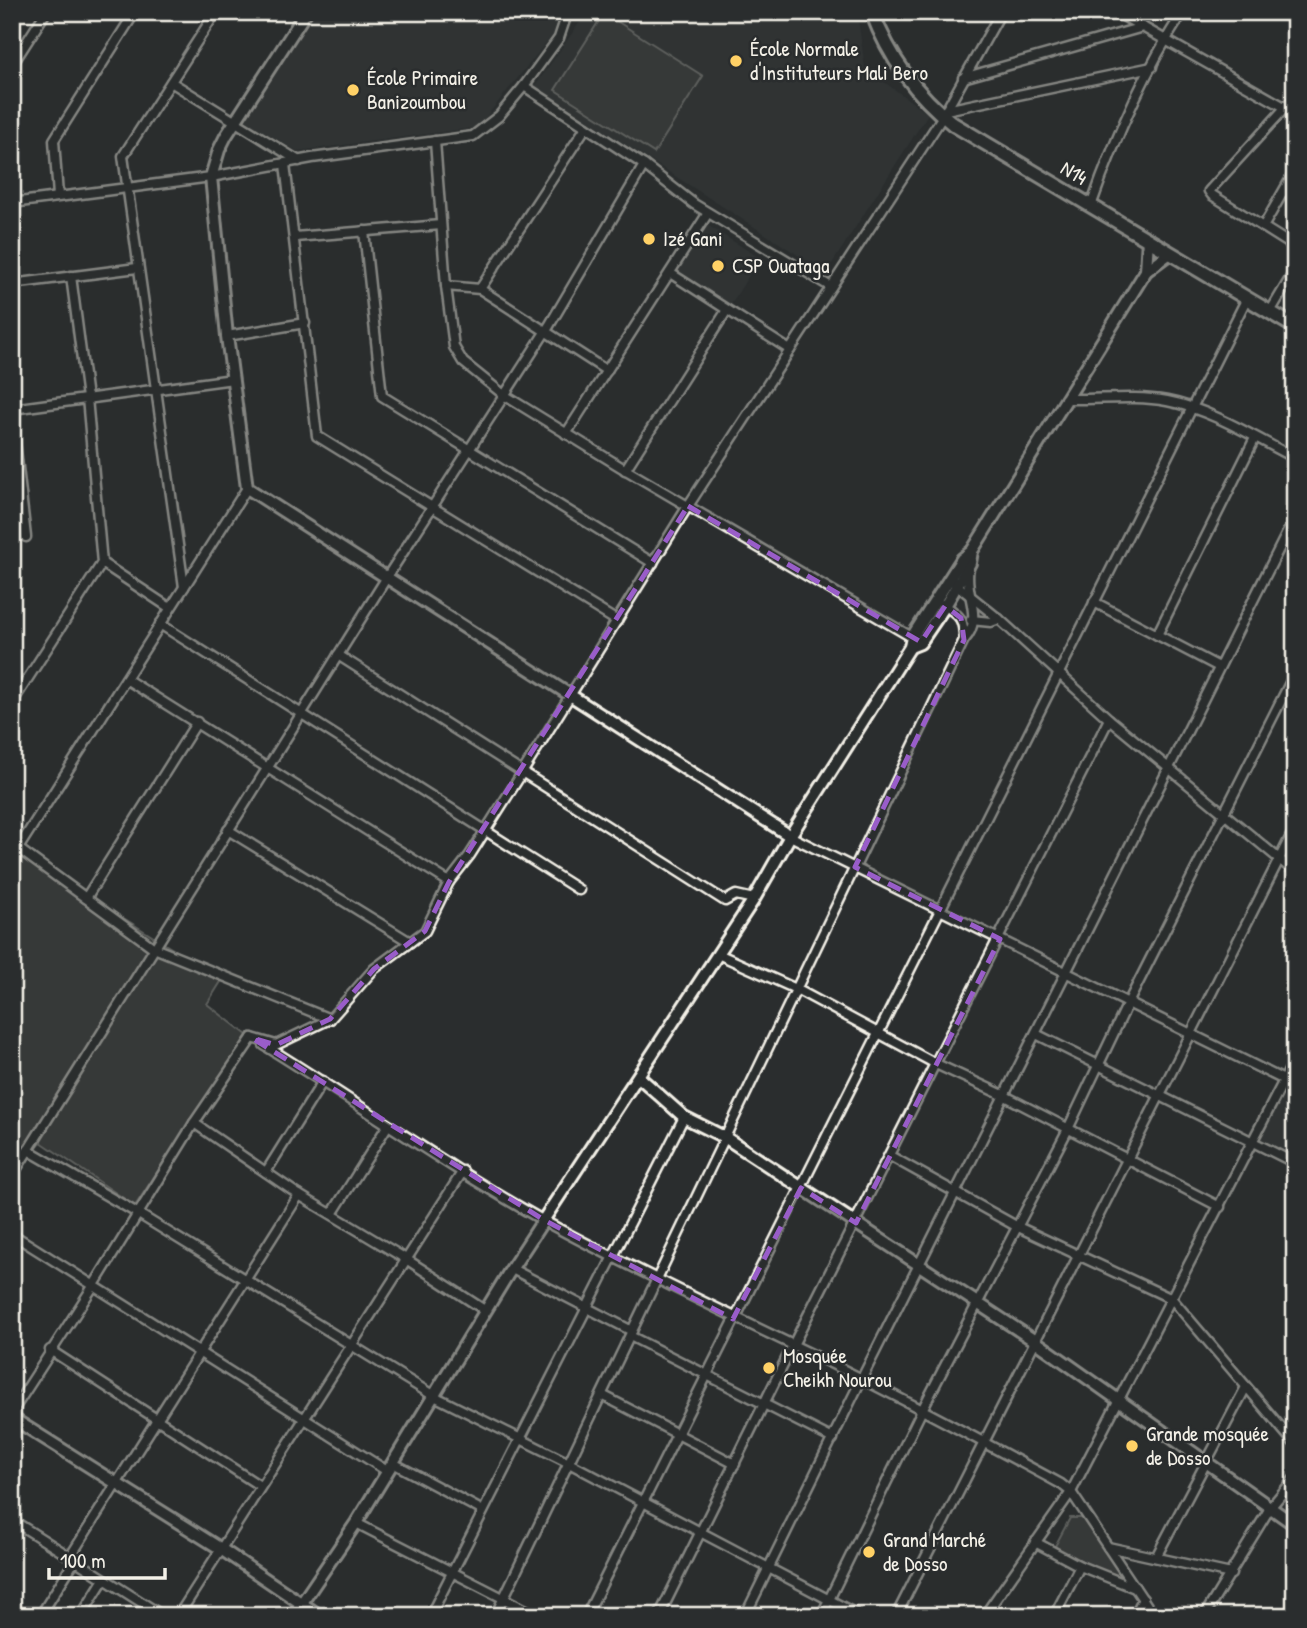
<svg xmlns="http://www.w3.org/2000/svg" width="1307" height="1628" viewBox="0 0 1307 1628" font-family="'Patrick Hand',sans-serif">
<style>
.built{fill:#373a3a}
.green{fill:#444645;stroke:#9c9c96;stroke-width:2}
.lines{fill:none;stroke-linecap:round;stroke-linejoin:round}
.street-casing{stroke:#f4f1e8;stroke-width:13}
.secondary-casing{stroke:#f4f1e8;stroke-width:16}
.primary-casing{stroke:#f4f1e8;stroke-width:18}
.street{stroke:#2a2d2e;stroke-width:8}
.secondary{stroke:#2a2d2e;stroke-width:10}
.primary{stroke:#2a2d2e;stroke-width:12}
.marked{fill:none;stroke:#995dc9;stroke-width:5;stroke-dasharray:14 9;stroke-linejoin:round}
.poi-dot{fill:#ffd166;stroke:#2a2d2e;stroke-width:2.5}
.labels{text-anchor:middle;stroke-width:5;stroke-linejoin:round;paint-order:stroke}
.poi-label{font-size:21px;fill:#f4f1e8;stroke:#2a2d2e;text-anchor:start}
.street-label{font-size:21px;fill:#f4f1e8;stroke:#2a2d2e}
</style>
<rect width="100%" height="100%" fill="#2a2d2e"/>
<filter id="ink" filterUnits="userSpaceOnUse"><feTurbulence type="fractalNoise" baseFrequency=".0143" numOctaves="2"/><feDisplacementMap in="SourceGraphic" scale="14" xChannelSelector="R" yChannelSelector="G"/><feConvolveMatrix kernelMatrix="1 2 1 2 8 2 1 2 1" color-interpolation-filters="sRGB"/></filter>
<g filter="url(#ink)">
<g class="built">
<path d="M 313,12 L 557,12 L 559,24 L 555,32 L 481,123 L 473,128 L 297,151 L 244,120 Z"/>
<path d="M 579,12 L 857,12 L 865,68 L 928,114 L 826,273 L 535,86 L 580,22 Z"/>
<path d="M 707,225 L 760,258 L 729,307 L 676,274 Z"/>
<path d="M 1295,1071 L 1295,1161 L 1259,1143 Z"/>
</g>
<g class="green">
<path d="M 604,13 L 703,76 L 654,153 L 555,90 Z"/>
<path d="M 12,848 L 222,980 L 207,1004 L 247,1035 L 135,1206 L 41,1142 L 12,1179 Z"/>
<path d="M 1070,1518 L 1082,1518 L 1121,1574 L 1118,1578 L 1054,1548 Z"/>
</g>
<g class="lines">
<g class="street-casing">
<g id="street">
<path d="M 293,12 L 302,18"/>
<path d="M 1116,12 L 1295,113"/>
<path d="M 12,65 L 46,12"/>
<path d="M 963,78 L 1143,27"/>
<path d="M 171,82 L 299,161"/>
<path d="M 524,86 L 644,165 L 694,204 L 831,287"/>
<path d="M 1295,97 L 1209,191 L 1212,195 L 1295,247"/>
<path d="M 946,110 L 1152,67"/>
<path d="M 435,141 L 446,286 L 454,347 L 463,362 L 504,395 L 621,467 L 915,639"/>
<path d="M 285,164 L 317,436 L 617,621"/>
<path d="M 58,196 L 54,140 L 135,12"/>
<path d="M 12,203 L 211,177 L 312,158 L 473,136 L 499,116 L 524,86 L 559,38 L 565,20 L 565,12"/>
<path d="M 1091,206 C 1115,138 1144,72 1183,12"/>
<path d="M 1263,227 L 1295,171"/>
<path d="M 364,231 L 382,396 L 653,563"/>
<path d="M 295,237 L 441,225"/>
<path d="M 670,273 L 790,350"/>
<path d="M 12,284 L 137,268"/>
<path d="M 446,286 L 480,289 L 586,127"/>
<path d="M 480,289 L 607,371"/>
<path d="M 1270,312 L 1295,270"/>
<path d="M 227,336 L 305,323"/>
<path d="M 1065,399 C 1099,400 1134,395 1167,401 C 1210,409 1256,438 1295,458"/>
<path d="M 12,409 L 233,379"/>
<path d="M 12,415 L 26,537"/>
<path d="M 566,434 L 708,213"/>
<path d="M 625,470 L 727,310"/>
<path d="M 102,563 L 170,608"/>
<path d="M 953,582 L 999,619 L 1109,719 L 1295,872"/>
<path d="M 184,587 L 123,156 L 216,12"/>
<path d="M 1094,602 L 1219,667"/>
<path d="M 943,604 C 960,616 964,618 964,640"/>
<path d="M 971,620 L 991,622 L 999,619"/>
<path d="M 160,624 L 579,890"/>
<path d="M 1157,635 L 1255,438"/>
<path d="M 338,655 L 725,901 L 736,895 L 754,899"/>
<path d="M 126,679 L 449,882"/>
<path d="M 12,703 L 102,563 L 87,398 L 71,276"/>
<path d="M 228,830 L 410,942"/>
<path d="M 790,836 L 1284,1080"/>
<path d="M 12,844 L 154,948 L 330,1019"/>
<path d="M 12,858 L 247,488"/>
<path d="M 86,898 L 197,722"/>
<path d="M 718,954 L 796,989 L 936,1064 L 1005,1096 L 1220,1207"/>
<path d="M 1036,1034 L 1295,1163"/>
<path d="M 252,1038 L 276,1045 L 330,1019 L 374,969 L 425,931 L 449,882 L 470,855 L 522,773 L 688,506 L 943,116 L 1001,12"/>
<path d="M 264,1045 C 358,1103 449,1168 546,1222 C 627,1266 710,1305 793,1345 C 883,1388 972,1436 1061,1484 L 1071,1492 L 1154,1616"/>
<path d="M 194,1123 L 299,1195 L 406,1259 L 486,1311"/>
<path d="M 12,1145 L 24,1155"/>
<path d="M 28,1150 L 137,1213 L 434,1396 L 569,1463 L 860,1616"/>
<path d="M 890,1156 L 1016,1226 L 1172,1299 L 1295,1444"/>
<path d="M 266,1172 L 323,1081"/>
<path d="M 12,1176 L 387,577 L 549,326 L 644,165"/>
<path d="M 332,1214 L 388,1125"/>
<path d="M 12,1234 L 387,1471"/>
<path d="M 512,1269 L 632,1331"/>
<path d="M 630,1336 L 833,1439"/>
<path d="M 50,1350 L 260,1486"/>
<path d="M 602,1395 L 735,1464"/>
<path d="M 12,1412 L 94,1285 L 194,1123 L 252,1038"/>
<path d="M 393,1463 L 483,1511"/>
<path d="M 12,1520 L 163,1616"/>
<path d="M 356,1523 L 538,1616"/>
<path d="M 1035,1542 L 1080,1566 L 1135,1588"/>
<path d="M 1108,1547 L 1231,1574"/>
<path d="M 70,1557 L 299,1195"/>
<path d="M 1156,1557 L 1246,1387"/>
<path d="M 40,1616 L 75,1560"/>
<path d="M 81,1616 L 104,1579"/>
<path d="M 178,1616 L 463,1171"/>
<path d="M 430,1616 L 684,1117"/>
<path d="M 495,1616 L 964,640 C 985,617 963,594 969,568"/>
<path d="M 586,1616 L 1247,298"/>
<path d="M 659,1616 L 793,1345 L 1109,719"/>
<path d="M 745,1616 L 861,1380 L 1295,517"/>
<path d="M 821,1616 L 922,1410 L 1068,1129 L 1128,1003 L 1295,673"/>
<path d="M 896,1616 L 1295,828"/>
<path d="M 984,1616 L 1071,1492 L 1295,1059"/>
<path d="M 1054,1616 L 1080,1566"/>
<path d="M 1134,1616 L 1143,1599"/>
<path d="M 1204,1616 L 1270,1508 L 1295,1478"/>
</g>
</g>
<g class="secondary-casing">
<g id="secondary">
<path d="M 306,12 L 226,136 L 219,150 L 211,177 L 227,336 L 247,488 L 790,836"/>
<path d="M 1146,271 L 1148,239"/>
<path d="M 910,647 L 920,643 L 945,606 L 970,563 L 972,551"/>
<path d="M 639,1077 L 684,1117 L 726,1138 L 1035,1341 L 1295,1525"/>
<path d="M 12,1418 L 221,1549 L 320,1616"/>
<path d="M 293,1616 L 356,1523 L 508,1274 L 754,899 L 790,836 L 910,647 L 912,637 L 962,559 L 972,551 L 1146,271 L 1170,253"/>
</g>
</g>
<g class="primary-casing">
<path id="primary" d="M 872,12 C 889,57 915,94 953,124 L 1295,327"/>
</g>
<use href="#street" class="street"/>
<use href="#secondary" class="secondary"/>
<use href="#primary" class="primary"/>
</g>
</g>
<path d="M0 0H1307V1628H0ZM 688,506 L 921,642 L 945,606 L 961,618 L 964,640 L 855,867 L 1000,939 L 856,1223 L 801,1188 L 733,1319 L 544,1220 L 252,1038 L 276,1045 L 330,1019 L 374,969 L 425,931 L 449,882 Z" fill="#2a2d2e" fill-opacity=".55" fill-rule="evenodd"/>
<path class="marked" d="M 688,506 L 921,642 L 945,606 L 961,618 L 964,640 L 855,867 L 1000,939 L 856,1223 L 801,1188 L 733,1319 L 544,1220 L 252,1038 L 276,1045 L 330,1019 L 374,969 L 425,931 L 449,882 Z"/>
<g class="poi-dot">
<circle cx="736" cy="61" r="7"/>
<circle cx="353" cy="90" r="7"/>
<circle cx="649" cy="239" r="7"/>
<circle cx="718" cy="266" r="7"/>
<circle cx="769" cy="1368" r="7"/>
<circle cx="1132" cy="1446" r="7"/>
<circle cx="869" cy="1552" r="7"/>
</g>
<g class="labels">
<g class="poi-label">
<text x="750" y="56">École Normale<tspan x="750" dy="24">d'Instituteurs Mali Bero</tspan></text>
<text x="367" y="85">École Primaire<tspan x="367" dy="24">Banizoumbou</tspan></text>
<text x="663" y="246">Izé Gani</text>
<text x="732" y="273">CSP Ouataga</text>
<text x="783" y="1363">Mosquée<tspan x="783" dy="24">Cheikh Nourou</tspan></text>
<text x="1146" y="1441">Grande mosquée<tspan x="1146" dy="24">de Dosso</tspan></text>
<text x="883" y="1547">Grand Marché<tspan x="883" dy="24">de Dosso</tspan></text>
</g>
<g class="street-label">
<text transform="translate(1074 173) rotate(31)" y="7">N14</text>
</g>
</g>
<rect width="1307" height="1628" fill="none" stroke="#2a2d2e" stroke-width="42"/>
<rect x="21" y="21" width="1265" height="1586" fill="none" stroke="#f4f1e8" stroke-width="2.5" filter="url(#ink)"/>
<path d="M49 1568v10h116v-10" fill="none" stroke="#f4f1e8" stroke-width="3.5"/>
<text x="60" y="1568" font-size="21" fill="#f4f1e8" stroke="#2a2d2e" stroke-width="5" paint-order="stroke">100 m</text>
</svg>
